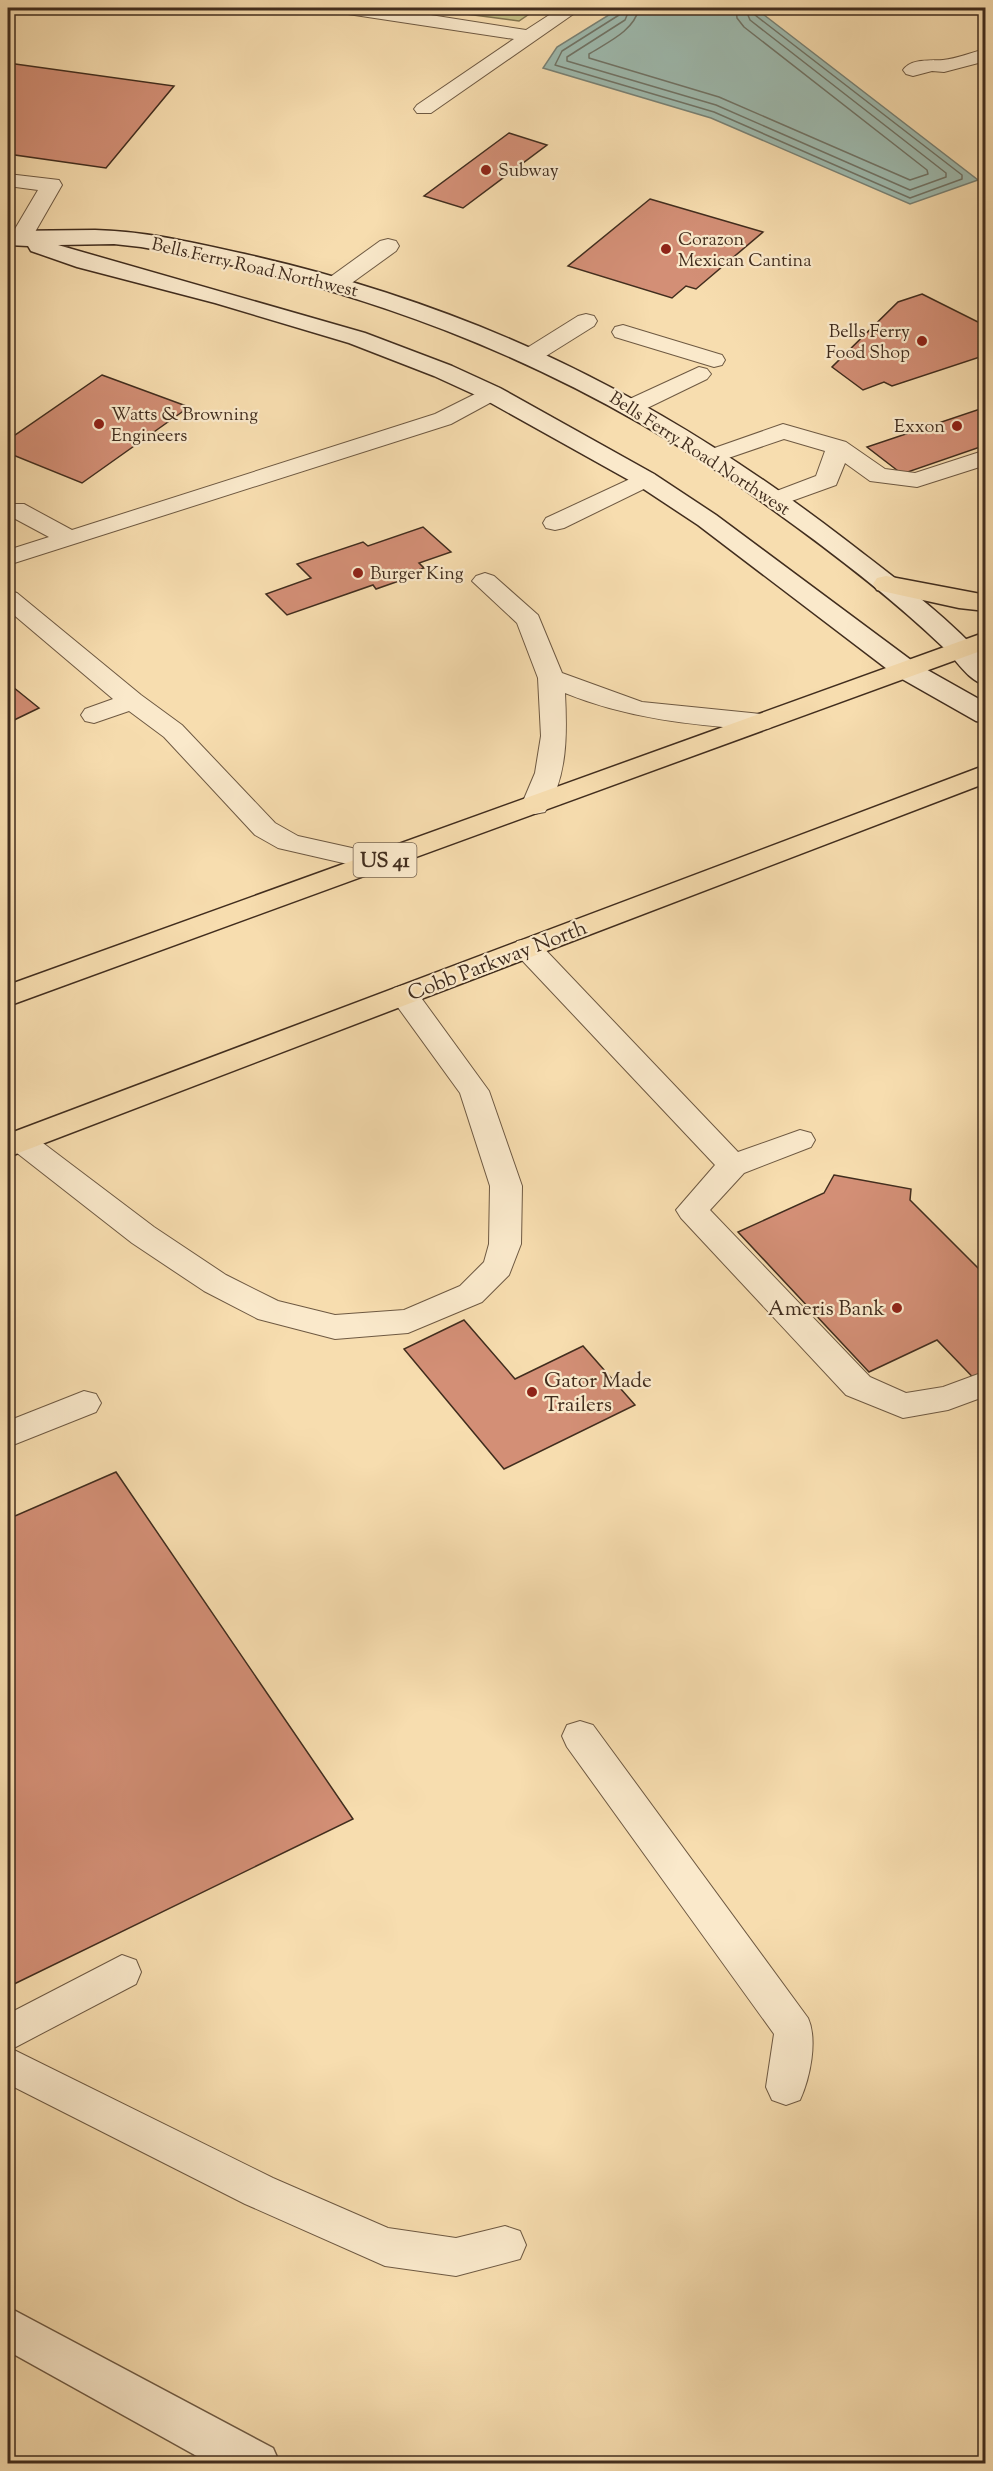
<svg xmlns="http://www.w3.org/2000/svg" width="993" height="2471" viewBox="0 0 993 2471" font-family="'Sorts Mill Goudy',serif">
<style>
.green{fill:#c4bf86;stroke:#827652;stroke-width:1.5}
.water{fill:#9ebbb0;stroke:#798276;stroke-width:1.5}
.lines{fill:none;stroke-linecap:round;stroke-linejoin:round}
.shore{stroke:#707467;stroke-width:1.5}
.building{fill:#d38f76;stroke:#412d1e;stroke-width:1.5}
.service-casing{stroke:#6e5942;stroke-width:2}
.minor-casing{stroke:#6e5942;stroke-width:3}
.secondary-casing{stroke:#412d1e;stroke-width:3}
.primary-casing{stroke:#412d1e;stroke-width:3}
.service{fill:#fae9cb;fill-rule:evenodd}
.minor{fill:#fae9cb;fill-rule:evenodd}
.secondary{fill:#fae9cb;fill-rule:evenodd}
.primary{fill:#f7ddaf;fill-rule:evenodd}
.poi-dot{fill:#8f2418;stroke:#fae9cb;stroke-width:2}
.labels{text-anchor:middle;stroke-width:4.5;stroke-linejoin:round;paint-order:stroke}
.far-poi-label{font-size:18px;fill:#412d1e;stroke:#fae9cb;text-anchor:start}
.far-street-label{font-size:18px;fill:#412d1e;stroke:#fae9cb}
.shield{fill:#fae9cb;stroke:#786552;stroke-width:1.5}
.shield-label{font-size:20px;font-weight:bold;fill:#412d1e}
.street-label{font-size:21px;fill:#412d1e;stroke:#fae9cb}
.poi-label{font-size:21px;fill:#412d1e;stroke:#fae9cb;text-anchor:end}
</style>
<rect width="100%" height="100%" fill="#f7ddaf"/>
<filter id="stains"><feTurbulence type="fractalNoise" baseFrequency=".00333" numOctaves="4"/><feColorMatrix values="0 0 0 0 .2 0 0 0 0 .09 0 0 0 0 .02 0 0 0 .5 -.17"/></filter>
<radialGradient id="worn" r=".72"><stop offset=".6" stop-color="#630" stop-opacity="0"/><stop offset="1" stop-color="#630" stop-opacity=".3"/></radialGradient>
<path class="green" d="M 420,8 L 538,8 L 519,21 Z"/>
<path class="water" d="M 620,8 L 755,8 L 978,180 L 910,204 L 711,118 L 543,68 L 557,47 Z"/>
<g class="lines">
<g class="shore">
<path d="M 622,8 L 619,15 L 562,51 L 555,65 L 714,112 L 910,198 L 962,179 L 962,175 L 755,15 L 752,8"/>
<path d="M 630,8 L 625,20 L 567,57 L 567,61 L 716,105 L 910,190 L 946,177 L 946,173 L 750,20 L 745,8"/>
<path d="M 639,8 C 634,31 608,42 589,54 L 589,58 L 719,97 L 910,180 L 928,174 L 927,170 L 744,27 L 737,18 L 736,8"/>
</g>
</g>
<g class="building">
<path d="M 8,63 L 174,86 L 106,168 L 8,154 Z"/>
<path d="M 509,133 L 547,145 L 463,208 L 424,196 Z"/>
<path d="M 650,199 L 763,232 L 696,289 L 686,286 L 672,298 L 568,266 Z"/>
<path d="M 922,294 L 986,326 L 986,355 L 892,386 L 884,382 L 863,390 L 832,367 L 898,302 Z"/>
<path d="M 102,375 L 189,407 L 82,483 L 8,453 L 8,440 Z"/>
<path d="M 986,407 L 986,445 L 902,474 L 867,447 Z"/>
<path d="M 423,527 L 451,552 L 419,563 L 424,568 L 395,578 L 399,581 L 376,589 L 373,585 L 287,615 L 266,594 L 311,578 L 297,564 L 363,542 L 368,546 Z"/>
<path d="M 8,683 L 39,708 L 8,723 Z"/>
<path d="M 834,1175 L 911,1189 L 910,1200 L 986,1276 L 986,1391 L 937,1340 L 869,1372 L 738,1232 L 824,1193 Z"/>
<path d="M 464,1320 L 515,1379 L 583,1346 L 635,1405 L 504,1469 L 404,1349 Z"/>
<path d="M 116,1472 L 353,1819 L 8,1987 L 8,1519 Z"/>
</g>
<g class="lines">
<g class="service-casing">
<g id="service">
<path d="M 338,8 L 386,8 L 526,30 L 560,8 L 582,8 L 431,113 L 417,113 L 414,109 L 417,105 L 514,39 L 348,14 Z"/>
<path d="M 986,49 L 986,61 L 944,72 L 932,71 L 913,76 L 906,74 L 903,70 C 911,58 931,61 943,60 C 957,59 972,52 986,49 Z"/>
<path d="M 8,174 L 59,180 L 62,185 L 31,239 L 28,244 L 12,244 L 9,239 L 38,190 L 8,186 Z"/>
<path d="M 388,239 L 396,241 L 399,246 L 396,251 L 342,290 L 326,290 L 323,285 L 326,280 L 380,241 Z"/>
<path d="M 586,314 L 594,316 L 597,321 L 594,326 L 538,361 L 522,361 L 519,356 L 522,351 L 578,316 Z"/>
<path d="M 623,325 L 722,355 L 725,360 L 722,365 L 714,367 L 615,337 L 612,332 L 615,327 Z"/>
<path d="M 699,367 L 707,369 L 711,374 L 707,379 L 639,412 L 623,412 L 619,407 L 623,402 Z"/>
<path d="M 491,386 L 499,388 L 503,393 L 499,398 L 451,424 L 8,565 L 8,550 L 49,537 L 8,515 L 8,504 L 24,504 L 72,530 L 435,414 Z"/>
<path d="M 783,424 L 846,442 L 885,469 L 915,473 L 986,450 L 986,465 L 917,487 L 870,481 L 845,463 L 836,485 L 775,507 L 766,505 L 763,500 L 766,495 L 816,476 L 825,451 L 784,439 L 711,464 L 703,462 L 699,457 L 703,452 Z"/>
<path d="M 645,472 L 654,474 L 657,479 L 654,484 L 564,528 L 555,530 L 546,528 L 543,523 L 546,518 Z"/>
<path d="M 485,573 L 494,576 L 538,615 L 562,673 L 642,702 L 761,714 L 770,716 L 774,722 L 770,728 L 761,730 C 692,725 629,719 565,693 C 567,733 568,777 545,812 L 535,814 L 525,812 L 521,806 L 535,773 L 541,736 L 538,678 L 517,623 L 472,581 L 476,576 Z"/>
<path d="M 8,590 L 17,593 L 141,695 L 182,725 L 275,823 L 298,836 L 388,856 L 392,862 L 388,868 L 378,871 L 278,848 L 255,835 L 164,737 L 129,711 L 94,723 L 85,721 L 81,715 L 85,709 L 113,699 L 8,610 Z"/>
<path d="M 527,939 L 537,941 L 738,1152 L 800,1130 L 811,1133 L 815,1140 L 811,1147 L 744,1173 L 710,1210 L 870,1377 L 906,1393 L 943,1387 L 981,1373 L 986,1374 L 986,1396 L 948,1410 L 903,1418 L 846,1395 L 681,1218 L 676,1210 L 715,1165 L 517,955 L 513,948 L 517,941 Z"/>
<path d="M 404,985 L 414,988 L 489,1091 L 522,1186 L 521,1244 L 509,1275 L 482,1302 L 408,1333 L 335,1339 L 258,1319 L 204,1291 L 132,1243 L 8,1146 L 9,1134 L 20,1131 L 31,1134 L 154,1227 L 226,1275 L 278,1301 L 335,1315 L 404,1310 L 460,1286 L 484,1262 L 489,1244 L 490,1186 L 460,1093 L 389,995 L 394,988 Z"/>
<path d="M 84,1391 L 96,1394 L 101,1403 L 96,1412 L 8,1447 L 8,1421 Z"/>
<path d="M 580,1721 L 593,1725 L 808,2018 C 818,2040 810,2078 800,2100 L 786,2105 L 772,2100 L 766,2087 L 774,2034 L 567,1747 L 562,1736 L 567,1725 Z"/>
<path d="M 122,1955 L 136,1960 L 141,1972 L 136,1984 L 12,2049 L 273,2178 L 388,2228 L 456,2238 L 505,2226 L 520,2231 L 526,2245 L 520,2259 L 456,2276 L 385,2266 L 245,2204 L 8,2084 L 8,2014 Z"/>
</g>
</g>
<g class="minor-casing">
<path id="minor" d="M 8,2307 L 273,2448 L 280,2464 L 211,2464 L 8,2351 Z"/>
</g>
<g class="secondary-casing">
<path id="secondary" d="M 95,230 C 147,231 198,244 249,255 C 477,307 658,396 843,538 C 892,576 944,613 986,660 L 986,685 C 968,681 956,659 943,647 C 890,596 829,550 769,507 C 580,369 371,287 141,247 L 114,244 L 58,245 L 365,333 L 452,366 L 500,388 L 654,474 L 716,515 L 915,663 L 986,703 L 986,723 L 976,721 L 895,675 L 698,525 L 636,484 L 482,398 L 434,376 L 349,343 L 215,303 L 77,267 L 31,251 L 28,246 L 8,245 L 8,231 Z"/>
</g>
<g class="primary-casing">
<g id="primary">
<path d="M 886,576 L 986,595 L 986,611 L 959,608 L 877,590 L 873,584 L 877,578 Z"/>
<path d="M 986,632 L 986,649 L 8,1006 L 8,985 Z"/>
<path d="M 986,765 L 986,783 L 8,1157 L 8,1134 Z"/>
</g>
</g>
<use href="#service" class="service"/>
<use href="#minor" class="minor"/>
<use href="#secondary" class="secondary"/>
<use href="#primary" class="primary"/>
</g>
<g class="poi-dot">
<circle cx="486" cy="170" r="6"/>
<circle cx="666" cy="249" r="6"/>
<circle cx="922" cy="341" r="6"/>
<circle cx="99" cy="424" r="6"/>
<circle cx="957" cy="426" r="6"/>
<circle cx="358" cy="573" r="6"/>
<circle cx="897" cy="1308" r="6"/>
<circle cx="532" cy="1392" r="6"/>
</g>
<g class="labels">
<g class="far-poi-label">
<text x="498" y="176">Subway</text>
<text x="678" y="245">Corazon<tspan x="678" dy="21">Mexican Cantina</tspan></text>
<text x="910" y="337" text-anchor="end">Bells Ferry<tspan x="910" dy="21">Food Shop</tspan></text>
<text x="111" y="420">Watts &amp; Browning<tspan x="111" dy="21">Engineers</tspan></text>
<text x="945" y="432" text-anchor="end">Exxon</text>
<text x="370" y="579">Burger King</text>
</g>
<g class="far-street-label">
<text transform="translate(255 267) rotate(13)" y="6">Bells Ferry Road Northwest</text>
<text transform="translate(700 453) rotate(33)" y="6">Bells Ferry Road Northwest</text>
</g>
<rect class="shield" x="353.5" y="843" width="63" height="34" rx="4.5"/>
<g class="shield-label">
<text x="385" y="867">US 41</text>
</g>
<g class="street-label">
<text transform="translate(497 960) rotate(-21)" y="7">Cobb Parkway North</text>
</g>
<g class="poi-label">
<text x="885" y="1315">Ameris Bank</text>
<text x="544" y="1387" text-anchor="start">Gator Made<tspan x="544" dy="24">Trailers</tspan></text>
</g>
</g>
<rect width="993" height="2471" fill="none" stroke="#f7ddaf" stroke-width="30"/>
<rect x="9" y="9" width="975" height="2453" fill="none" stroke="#412d1e" stroke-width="3"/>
<rect x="15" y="15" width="963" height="2441" fill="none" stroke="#412d1e" stroke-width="1.5"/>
<rect width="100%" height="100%" filter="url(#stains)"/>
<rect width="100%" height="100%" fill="url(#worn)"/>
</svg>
